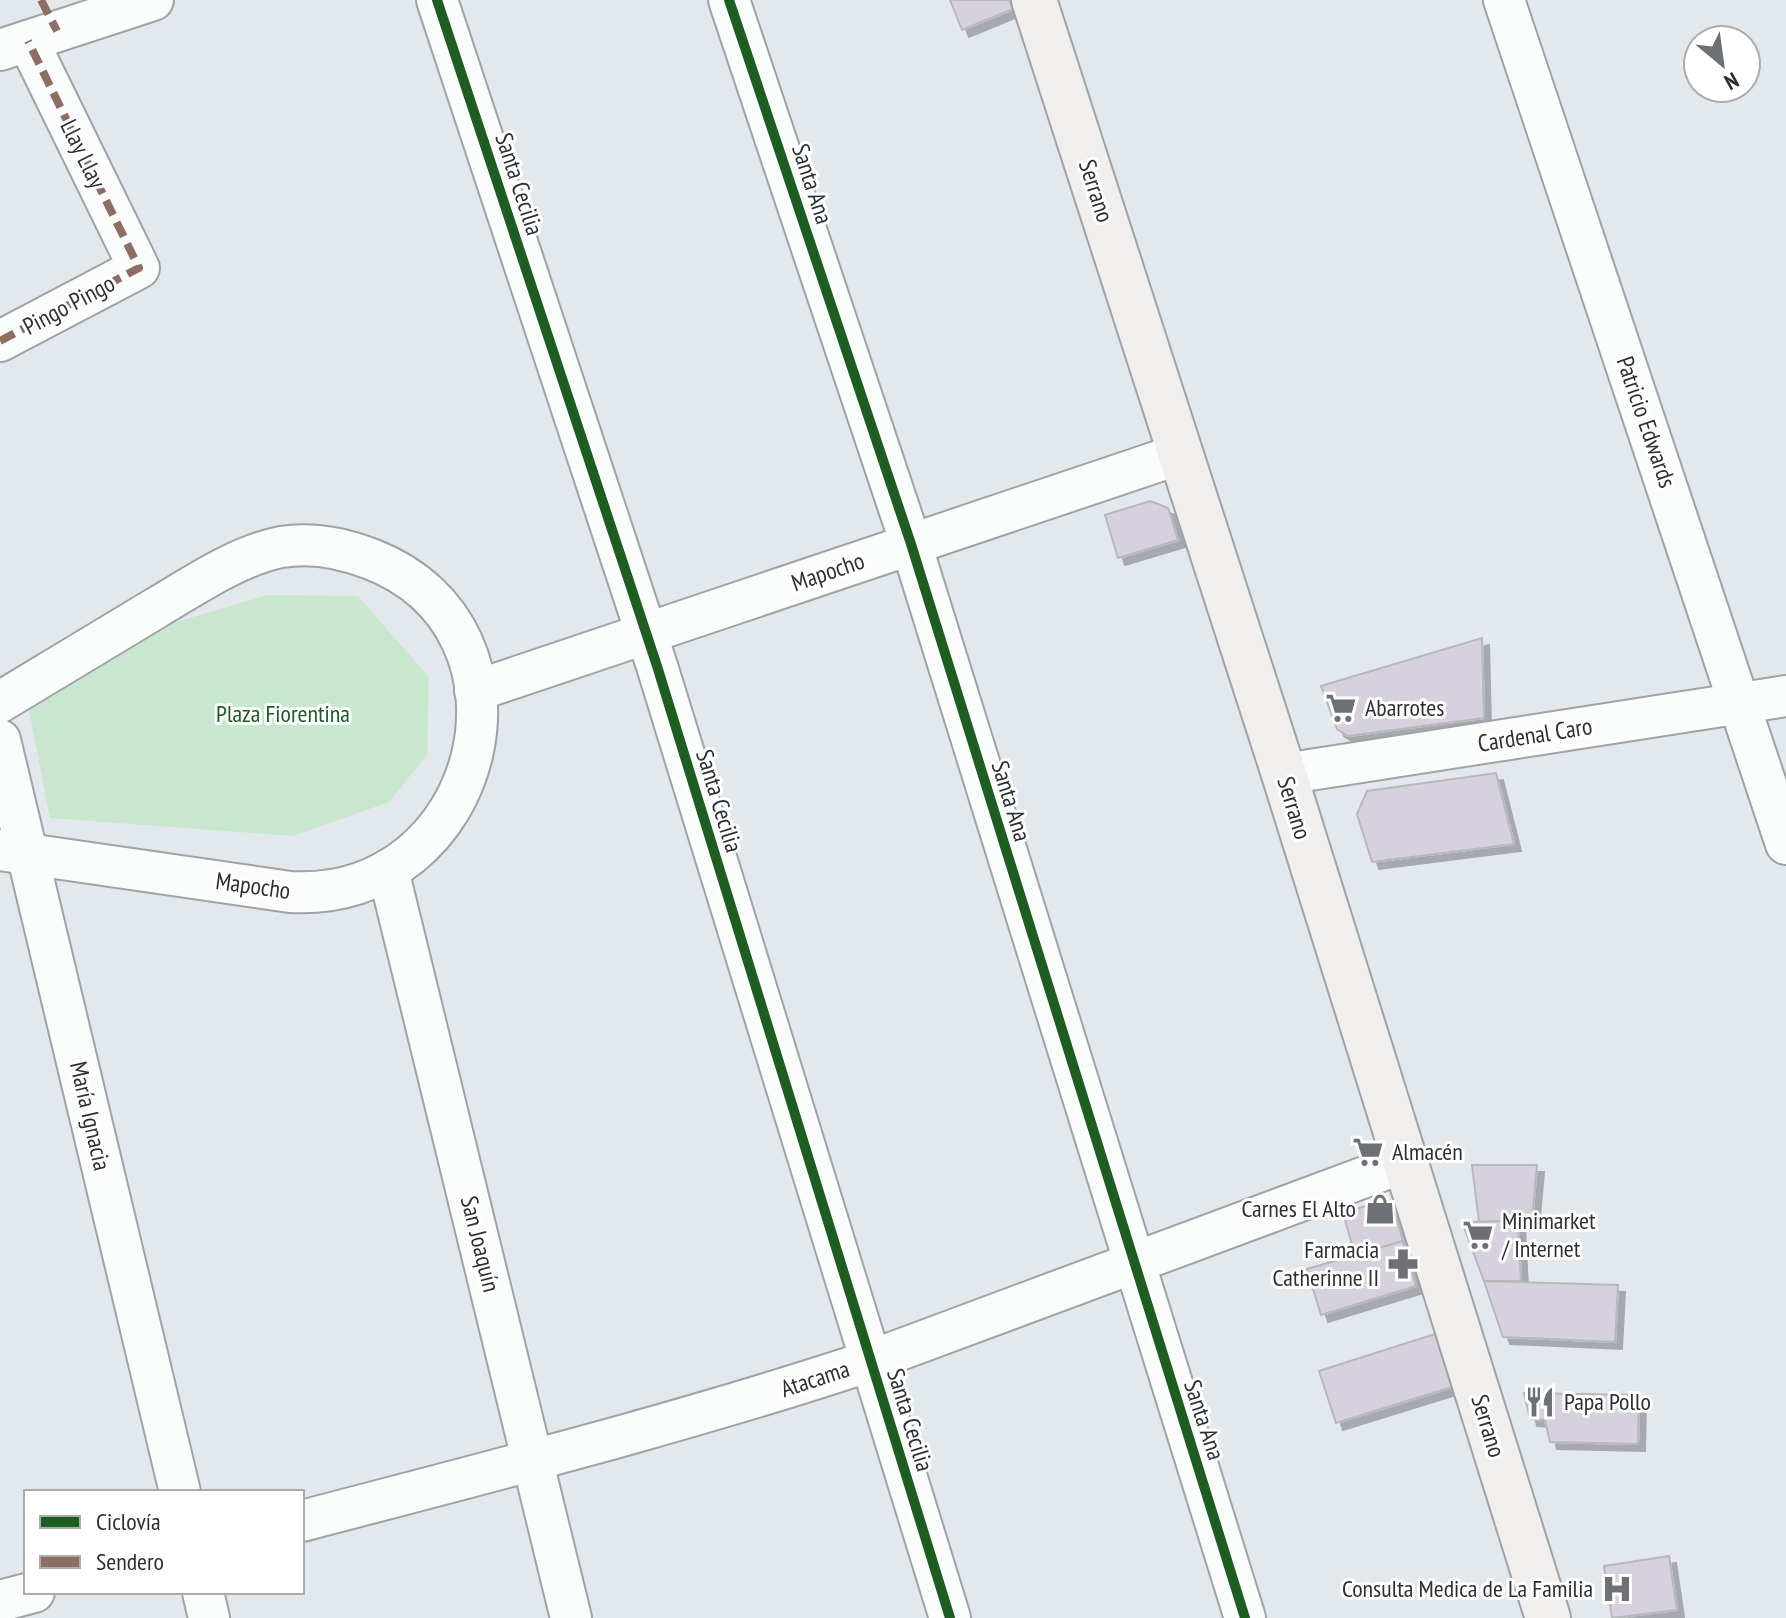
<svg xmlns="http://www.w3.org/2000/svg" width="1786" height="1618" viewBox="0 0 1786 1618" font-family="'PT Sans Narrow',sans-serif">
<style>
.green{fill:#c9e6cf}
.building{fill:#d7d1de;stroke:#b7b8bc;stroke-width:2;filter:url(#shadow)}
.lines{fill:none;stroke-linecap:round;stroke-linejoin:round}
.street-casing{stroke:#9fa2a6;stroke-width:44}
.secondary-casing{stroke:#9fa2a6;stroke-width:48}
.street{stroke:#fbfcfc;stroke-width:40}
.secondary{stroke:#f1efed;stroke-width:44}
.quiet{stroke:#8d6e63;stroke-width:8;stroke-dasharray:16 8;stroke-linecap:butt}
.cycleway-casing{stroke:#fff;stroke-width:15}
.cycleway{stroke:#1b5e20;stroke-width:10}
.labels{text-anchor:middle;stroke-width:6;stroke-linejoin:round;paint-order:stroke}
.street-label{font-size:24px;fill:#2d3033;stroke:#fff}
.poi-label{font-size:24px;fill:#2d3033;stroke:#fff;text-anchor:start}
.park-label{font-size:24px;fill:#145e23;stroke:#fff}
</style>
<defs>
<filter id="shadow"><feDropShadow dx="7" dy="7" stdDeviation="0" flood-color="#0004"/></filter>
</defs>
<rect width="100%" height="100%" fill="#e3e8ed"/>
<path class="green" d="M 268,595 L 358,596 L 429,677 L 427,755 L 389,802 L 293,836 L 50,818 L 27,700 L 142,632 Z"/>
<g class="building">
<path d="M 950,0 L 1009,0 L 1013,9 L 962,30 Z"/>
<path d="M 1150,501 L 1168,508 L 1178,540 L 1118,558 L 1105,515 Z"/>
<path d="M 1482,638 L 1484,718 L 1348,736 L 1337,729 L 1321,686 Z"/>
<path d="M 1496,773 L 1514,844 L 1372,862 L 1357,814 L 1367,791 Z"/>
<path d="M 1472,1165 L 1537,1165 L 1532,1221 L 1479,1222 Z"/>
<path d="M 1375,1203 L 1394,1210 L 1403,1241 L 1355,1255 L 1343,1213 Z"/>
<path d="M 1518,1221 L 1521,1281 L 1484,1281 L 1462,1222 Z"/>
<path d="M 1403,1241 L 1416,1286 L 1321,1315 L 1307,1269 Z"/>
<path d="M 1484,1281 L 1618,1285 L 1615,1342 L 1503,1337 Z"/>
<path d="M 1435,1334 L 1452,1387 L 1336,1423 L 1319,1371 Z"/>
<path d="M 1524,1393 L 1639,1395 L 1638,1444 L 1550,1442 L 1545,1420 L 1530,1419 Z"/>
<path d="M 1669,1556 L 1677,1610 L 1612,1618 L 1604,1566 Z"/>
</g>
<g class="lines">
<g class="street-casing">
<g id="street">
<path d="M 437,0 L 657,666 L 950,1618"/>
<path d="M 729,0 L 911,544 L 1245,1618"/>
<path d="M 1504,0 L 1786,844"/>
<path d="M 0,50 L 153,0"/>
<path d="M 0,341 L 139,268 L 28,41"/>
<path d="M 475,691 L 1180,454"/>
<path d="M 0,702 C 52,671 104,639 156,608 C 195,585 237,556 281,547 C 311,542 343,548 371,559 C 552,629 486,903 290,892 L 0,850"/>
<path d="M 0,740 L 180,1492"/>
<path d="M 1284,774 L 1786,696"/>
<path d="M 388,870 L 571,1618"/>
<path d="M 302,1521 C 492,1471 683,1423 870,1361 L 1405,1162"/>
<path d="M 203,1592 L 209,1618"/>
<path d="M 0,1601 L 34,1592"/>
</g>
</g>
<g class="secondary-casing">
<path id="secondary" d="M 1034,0 L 1284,774 L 1548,1618"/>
</g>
<use href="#street" class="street"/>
<use href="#secondary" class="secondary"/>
<g class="quiet">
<path d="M 41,0 L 57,31"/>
<path d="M 0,341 L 139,268 L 28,41"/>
</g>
<g class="cycleway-casing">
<g id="cycleway">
<path d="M 437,0 L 657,666 L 950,1618"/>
<path d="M 729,0 L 911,544 L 1245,1618"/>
</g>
</g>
<use href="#cycleway" class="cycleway"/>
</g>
<defs>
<g id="supermarket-bare" transform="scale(2.4)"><path d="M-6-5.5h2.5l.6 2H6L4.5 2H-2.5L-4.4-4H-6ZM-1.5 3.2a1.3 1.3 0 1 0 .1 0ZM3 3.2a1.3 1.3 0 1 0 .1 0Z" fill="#6d7074" stroke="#fff" stroke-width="2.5" paint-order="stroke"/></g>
<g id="shop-bare" transform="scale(2.4)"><path d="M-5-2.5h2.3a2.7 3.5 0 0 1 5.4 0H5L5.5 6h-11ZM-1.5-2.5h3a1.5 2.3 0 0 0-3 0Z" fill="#6d7074" stroke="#fff" stroke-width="2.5" paint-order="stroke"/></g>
<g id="pharmacy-bare" transform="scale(2.4)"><path d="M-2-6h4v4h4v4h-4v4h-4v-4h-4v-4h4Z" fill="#6d7074" stroke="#fff" stroke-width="2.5" paint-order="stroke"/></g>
<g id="restaurant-bare" transform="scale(2.4)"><path d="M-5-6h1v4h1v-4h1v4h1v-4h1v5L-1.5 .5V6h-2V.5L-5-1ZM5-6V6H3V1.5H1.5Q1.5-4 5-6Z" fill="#6d7074" stroke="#fff" stroke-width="2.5" paint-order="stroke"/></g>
<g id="hospital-bare" transform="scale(2.4)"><path d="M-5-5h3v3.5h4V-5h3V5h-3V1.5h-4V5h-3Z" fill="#6d7074" stroke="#fff" stroke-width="2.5" paint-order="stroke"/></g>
</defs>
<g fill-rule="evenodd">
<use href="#supermarket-bare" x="1341" y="708"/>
<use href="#supermarket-bare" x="1368" y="1152"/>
<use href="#shop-bare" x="1380" y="1209"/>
<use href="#supermarket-bare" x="1478" y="1235"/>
<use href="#pharmacy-bare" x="1403" y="1264"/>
<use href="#restaurant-bare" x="1540" y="1402"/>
<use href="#hospital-bare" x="1617" y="1589"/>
</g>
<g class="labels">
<g class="street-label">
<text transform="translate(83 154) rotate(64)" y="8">Llay Llay</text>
<text transform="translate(519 184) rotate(72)" y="8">Santa Cecilia</text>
<text transform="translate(812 184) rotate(72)" y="8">Santa Ana</text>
<text transform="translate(1096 191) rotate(72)" y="8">Serrano</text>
<text transform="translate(69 305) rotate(-28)" y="8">Pingo Pingo</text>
<text transform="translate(1646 422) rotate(71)" y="8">Patricio Edwards</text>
<text transform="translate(828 572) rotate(-19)" y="8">Mapocho</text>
<text transform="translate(1535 735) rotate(-9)" y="8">Cardenal Caro</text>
<text transform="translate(719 801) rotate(73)" y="8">Santa Cecilia</text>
<text transform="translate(1011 801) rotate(73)" y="8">Santa Ana</text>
<text transform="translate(1294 808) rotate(73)" y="8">Serrano</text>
<text transform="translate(253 886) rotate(8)" y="8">Mapocho</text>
<text transform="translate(90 1116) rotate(77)" y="8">María Ignacia</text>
<text transform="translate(480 1244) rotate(76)" y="8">San Joaquín</text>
<text transform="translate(815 1379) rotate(-18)" y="8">Atacama</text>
<text transform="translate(910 1420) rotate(73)" y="8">Santa Cecilia</text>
<text transform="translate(1204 1420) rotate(72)" y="8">Santa Ana</text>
<text transform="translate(1488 1426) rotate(73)" y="8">Serrano</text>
</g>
<g class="poi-label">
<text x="1365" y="716">Abarrotes</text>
<text x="1392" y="1160">Almacén</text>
<text x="1356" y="1217" text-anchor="end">Carnes El Alto</text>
<text x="1502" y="1229">Minimarket<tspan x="1502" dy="28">/ Internet</tspan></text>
<text x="1379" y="1258" text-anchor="end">Farmacia<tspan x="1379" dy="28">Catherinne II</tspan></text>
<text x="1564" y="1410">Papa Pollo</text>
<text x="1593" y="1597" text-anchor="end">Consulta Medica de La Familia</text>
</g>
<g class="park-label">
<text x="283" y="722">Plaza Fiorentina</text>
</g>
</g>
<rect x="24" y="1490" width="280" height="104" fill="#ffffff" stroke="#abacad" stroke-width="2"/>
<rect x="40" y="1516" width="40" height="12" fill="#1b5e20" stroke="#abacad" stroke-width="2"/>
<text x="96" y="1530" font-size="24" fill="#2d3033">Ciclovía</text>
<rect x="40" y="1556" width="40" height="12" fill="#8d6e63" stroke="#abacad" stroke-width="2"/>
<text x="96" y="1570" font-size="24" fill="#2d3033">Sendero</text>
<g transform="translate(1722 64) rotate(151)"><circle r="38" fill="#ffffff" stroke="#abacad" stroke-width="2"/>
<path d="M0-6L14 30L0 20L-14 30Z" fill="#6d7074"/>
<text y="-12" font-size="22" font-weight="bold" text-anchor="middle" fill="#2d3033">N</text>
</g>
</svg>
